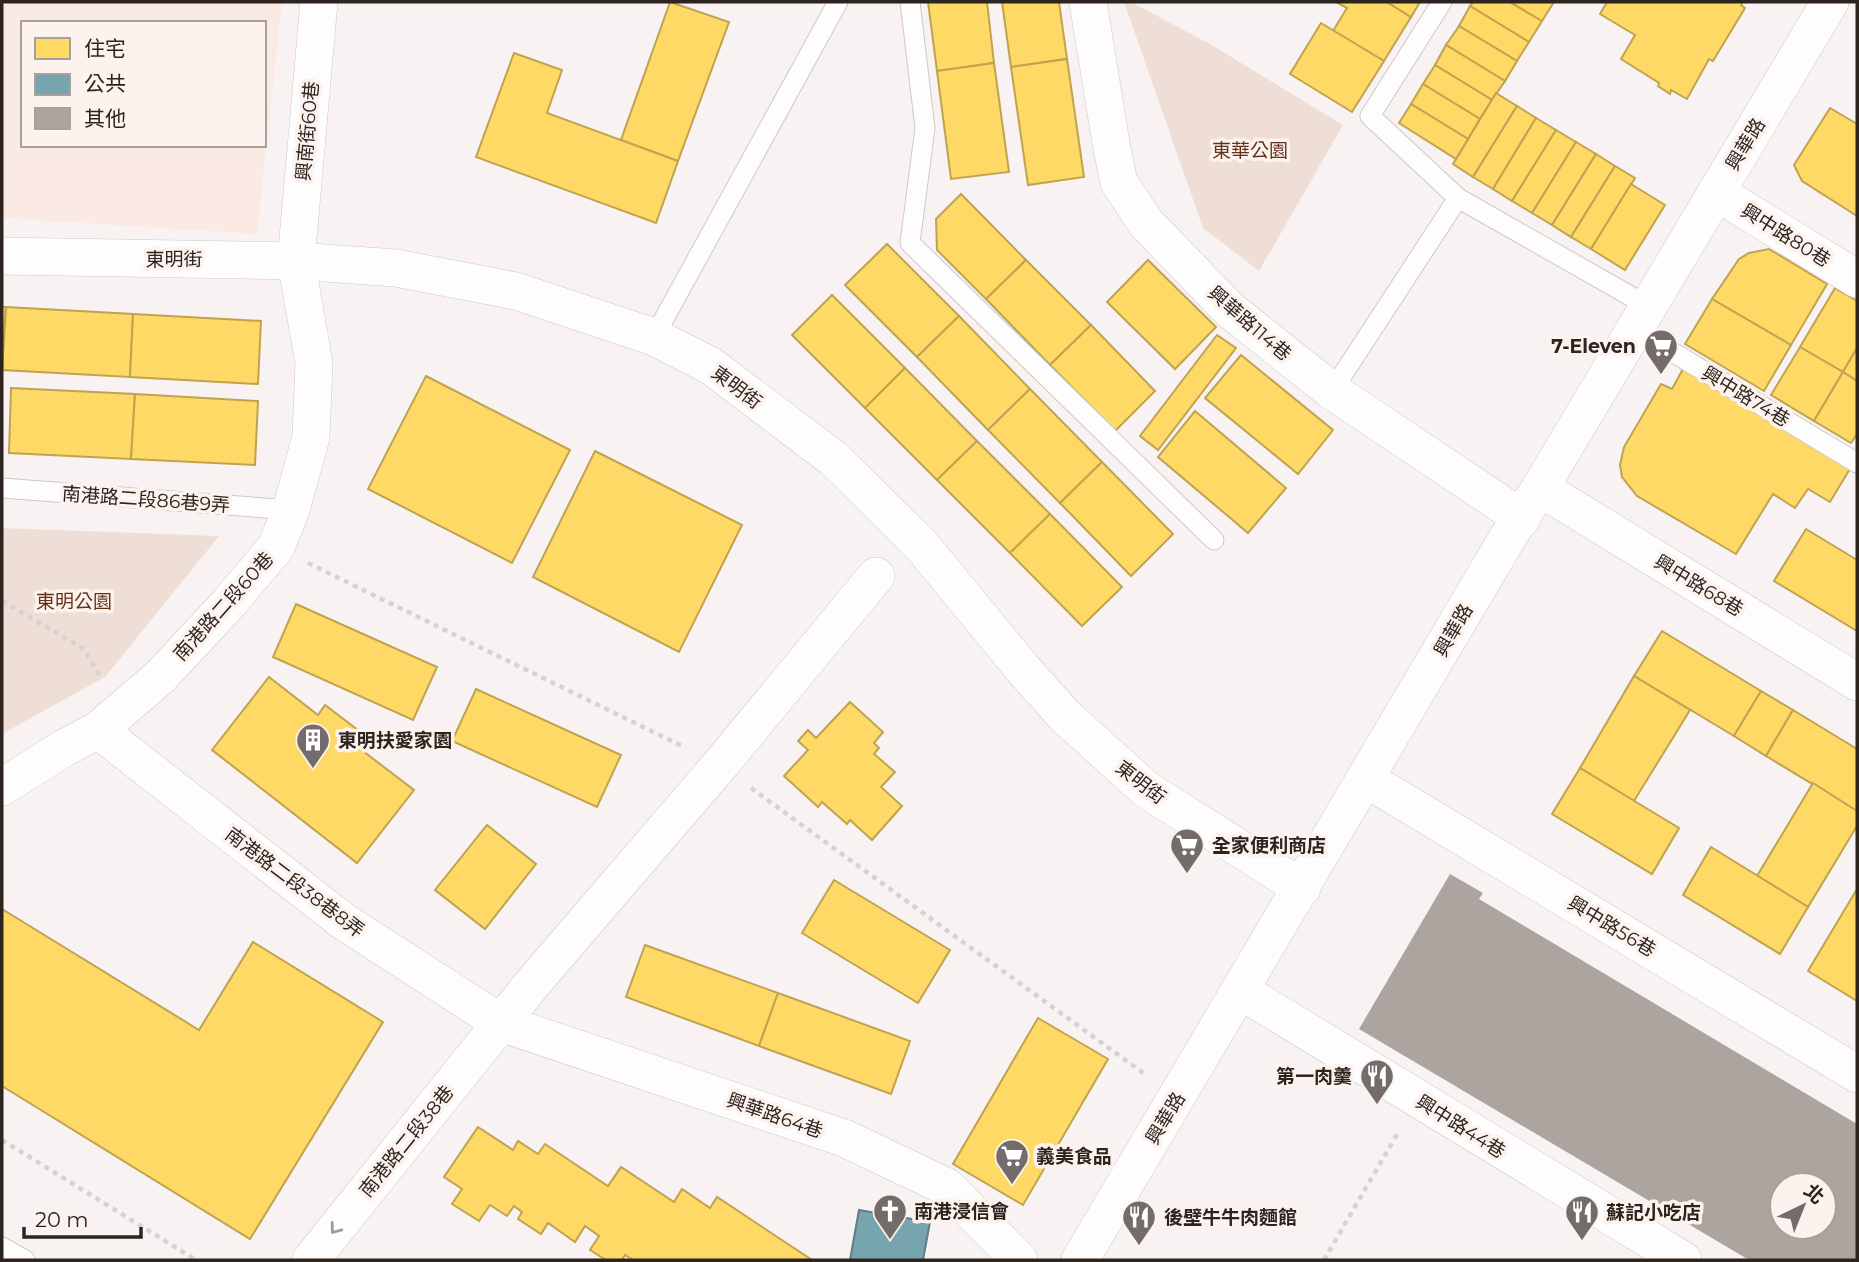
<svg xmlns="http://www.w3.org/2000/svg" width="1859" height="1262" viewBox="0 0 1859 1262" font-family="Montserrat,'Noto Sans TC',sans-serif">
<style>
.built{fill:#fbeae4;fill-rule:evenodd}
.green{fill:#efded6}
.homes{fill:#ffd966;stroke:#c0a351;stroke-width:2}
.public{fill:#76a5af;stroke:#607e84;stroke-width:2}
.building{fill:#aca59f;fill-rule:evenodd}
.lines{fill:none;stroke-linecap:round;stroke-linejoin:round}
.service-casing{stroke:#cfc8c6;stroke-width:21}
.minor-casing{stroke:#cfc8c6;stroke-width:38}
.path{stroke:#d4d2d2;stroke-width:4.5;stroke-dasharray:5 5;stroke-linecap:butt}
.service{stroke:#fefdfd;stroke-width:19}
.minor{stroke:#fefdfd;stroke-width:37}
.oneway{stroke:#a09b9a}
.labels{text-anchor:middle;stroke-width:7;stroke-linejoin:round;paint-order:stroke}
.street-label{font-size:19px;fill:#2d2420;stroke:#fcf2ee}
.park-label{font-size:19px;fill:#643219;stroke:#fcf2ee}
.poi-label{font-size:19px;font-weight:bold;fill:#2d2420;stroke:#fcf2ee;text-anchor:start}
</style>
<rect width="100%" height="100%" fill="#f8f3f2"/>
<path class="built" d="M 2,2 L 282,2 L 257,234 L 2,218 ZM 23,23 L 264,23 L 264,145 L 23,145 Z"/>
<g class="green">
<path d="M 1124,2 L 1131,2 L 1210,44 L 1343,125 L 1259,271 L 1203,228 Z"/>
<path d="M 2,528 L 219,536 L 105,677 L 2,734 Z"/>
</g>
<g class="homes">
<path d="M 670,2 L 729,22 L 678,161 L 621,140 Z"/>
<path d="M 928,2 L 987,2 L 994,63 L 937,71 Z"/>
<path d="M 1002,2 L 1059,2 L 1067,59 L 1011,67 Z"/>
<path d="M 1336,2 L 1387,2 L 1411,17 L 1384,61 L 1333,31 L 1347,8 Z"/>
<path d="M 1387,2 L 1420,2 L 1411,17 Z"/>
<path d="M 1473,2 L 1510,2 L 1542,21 L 1529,42 L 1470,6 Z"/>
<path d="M 1510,2 L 1554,2 L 1542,21 Z"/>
<path d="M 1607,2 L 1743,2 L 1741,5 L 1745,8 L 1713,61 L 1709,59 L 1687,99 L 1671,90 L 1670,94 L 1658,86 L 1659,83 L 1621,59 L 1635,35 L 1600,14 Z"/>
<path d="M 1470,6 L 1529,42 L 1517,61 L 1459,26 Z"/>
<path d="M 1321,23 L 1384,61 L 1352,112 L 1290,74 Z"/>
<path d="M 1459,26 L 1517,61 L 1505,81 L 1446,45 Z"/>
<path d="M 1446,45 L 1505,81 L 1492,100 L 1435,65 Z"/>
<path d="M 514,53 L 562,70 L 547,113 L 678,161 L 656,223 L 476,157 Z"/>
<path d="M 1067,59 L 1084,177 L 1028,185 L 1011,67 Z"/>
<path d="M 994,63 L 1009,172 L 951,179 L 937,71 Z"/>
<path d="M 1435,65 L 1492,100 L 1480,119 L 1423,84 Z"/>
<path d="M 1423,84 L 1480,119 L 1468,139 L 1411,104 Z"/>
<path d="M 1496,93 L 1517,106 L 1473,177 L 1453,164 Z"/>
<path d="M 1411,104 L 1468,139 L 1456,159 L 1399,123 Z"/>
<path d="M 1517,106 L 1536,118 L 1493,189 L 1473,177 Z"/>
<path d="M 1830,108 L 1857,124 L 1857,216 L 1802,181 L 1794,165 Z"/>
<path d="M 1536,118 L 1556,130 L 1512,201 L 1493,189 Z"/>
<path d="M 1556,130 L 1576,142 L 1532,213 L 1512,201 Z"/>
<path d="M 1576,142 L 1596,154 L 1552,225 L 1532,213 Z"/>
<path d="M 1596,154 L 1615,166 L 1571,237 L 1552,225 Z"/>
<path d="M 1615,166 L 1635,178 L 1591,249 L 1571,237 Z"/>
<path d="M 1631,184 L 1665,205 L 1625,270 L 1591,249 Z"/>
<path d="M 961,194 L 1026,260 L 986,299 L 937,250 L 936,219 Z"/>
<path d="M 887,244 L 959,316 L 917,357 L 845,285 Z"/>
<path d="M 1769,249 L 1827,284 L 1791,345 L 1712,299 L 1739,259 L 1749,253 Z"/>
<path d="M 1026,260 L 1091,325 L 1050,365 L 986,299 Z"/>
<path d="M 1148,260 L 1216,327 L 1175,369 L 1107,302 Z"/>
<path d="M 1835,288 L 1857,301 L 1857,348 L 1843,372 L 1800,347 Z"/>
<path d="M 832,295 L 905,368 L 865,408 L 792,335 Z"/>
<path d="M 1712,299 L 1791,345 L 1764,391 L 1685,344 Z"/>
<path d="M 2,307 L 6,307 L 2,370 Z"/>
<path d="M 6,307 L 133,314 L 130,377 L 2,370 Z"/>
<path d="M 133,314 L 261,321 L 258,384 L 130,377 Z"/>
<path d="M 959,316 L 1030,389 L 988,430 L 917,357 Z"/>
<path d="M 1091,325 L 1155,391 L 1115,431 L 1050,365 Z"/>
<path d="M 1217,335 L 1236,348 L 1158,450 L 1140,436 Z"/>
<path d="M 1800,347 L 1843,372 L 1814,421 L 1771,395 Z"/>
<path d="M 1857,348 L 1857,381 L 1843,372 Z"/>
<path d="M 1241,355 L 1333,430 L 1298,474 L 1205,398 Z"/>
<path d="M 1684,367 L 1851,467 L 1830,502 L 1808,489 L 1795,508 L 1773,494 L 1736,554 L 1637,496 L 1622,477 L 1620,465 L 1624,447 L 1661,384 L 1672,389 Z"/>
<path d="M 905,368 L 977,441 L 937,480 L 865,408 Z"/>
<path d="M 1843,372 L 1857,381 L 1857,434 L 1851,443 L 1814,421 Z"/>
<path d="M 426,376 L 570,450 L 512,563 L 368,489 Z"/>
<path d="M 11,388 L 135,394 L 131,459 L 9,453 Z"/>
<path d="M 1030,389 L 1102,462 L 1060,503 L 988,430 Z"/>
<path d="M 135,394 L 258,401 L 255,465 L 131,459 Z"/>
<path d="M 1195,411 L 1286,488 L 1248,533 L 1158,457 Z"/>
<path d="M 977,441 L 1050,514 L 1010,553 L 937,480 Z"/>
<path d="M 595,451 L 742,525 L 679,652 L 533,577 Z"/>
<path d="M 1102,462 L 1173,534 L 1131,576 L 1060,503 Z"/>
<path d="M 1050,514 L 1122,587 L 1082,626 L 1010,553 Z"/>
<path d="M 1806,529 L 1857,560 L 1857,631 L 1774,581 Z"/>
<path d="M 296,604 L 437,667 L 413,720 L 273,657 Z"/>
<path d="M 1662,631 L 1761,691 L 1734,736 L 1634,676 Z"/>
<path d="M 1634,676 L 1690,710 L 1634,801 L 1580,768 Z"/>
<path d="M 269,677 L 318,715 L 325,705 L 367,737 L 359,748 L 414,790 L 357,863 L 212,750 Z"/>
<path d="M 476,689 L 621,755 L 597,807 L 452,741 Z"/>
<path d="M 1761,691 L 1793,710 L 1766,756 L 1734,736 Z"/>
<path d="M 850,702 L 883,732 L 874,743 L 879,748 L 874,754 L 895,772 L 881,787 L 902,806 L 872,840 L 850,820 L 847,824 L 822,802 L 818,807 L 784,776 L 808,750 L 798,741 L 808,730 L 816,738 Z"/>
<path d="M 1793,710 L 1857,749 L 1857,811 L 1766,756 Z"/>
<path d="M 1580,768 L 1679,828 L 1652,874 L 1552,814 Z"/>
<path d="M 1813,783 L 1857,811 L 1857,826 L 1808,907 L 1757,876 Z"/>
<path d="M 487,825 L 536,864 L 485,929 L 435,890 Z"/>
<path d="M 1711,847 L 1808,907 L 1780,954 L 1683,895 Z"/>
<path d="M 834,880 L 950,950 L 918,1003 L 802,933 Z"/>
<path d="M 1857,889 L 1857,1001 L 1808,971 Z"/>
<path d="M 2,909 L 199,1030 L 253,942 L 383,1022 L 250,1239 L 2,1086 Z"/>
<path d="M 645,945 L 778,993 L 759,1046 L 626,997 Z"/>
<path d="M 778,993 L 910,1041 L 891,1094 L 759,1046 Z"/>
<path d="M 1038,1018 L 1108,1059 L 1023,1205 L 953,1164 Z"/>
<path d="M 478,1127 L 513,1150 L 518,1141 L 538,1154 L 545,1144 L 608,1186 L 621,1167 L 674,1202 L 682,1189 L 710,1208 L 717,1197 L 812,1260 L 633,1260 L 625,1255 L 622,1260 L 606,1260 L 590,1250 L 599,1236 L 585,1226 L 575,1242 L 548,1223 L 541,1234 L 518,1219 L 522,1212 L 514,1206 L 507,1216 L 490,1205 L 479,1221 L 452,1204 L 462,1189 L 444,1177 Z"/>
</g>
<path class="public" d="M 859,1210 L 930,1222 L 923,1260 L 850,1260 Z"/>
<path class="building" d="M 1450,874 L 1483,893 L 1479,899 L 1857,1124 L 1857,1260 L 1749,1260 L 1359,1029 ZM 1782,1185 L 1824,1185 L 1824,1227 L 1782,1227 Z"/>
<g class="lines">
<g class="service-casing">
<g id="service">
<path d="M 910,2 L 925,128 L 910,243 L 1214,540"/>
<path d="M 1442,2 L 1370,116 L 1458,198"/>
<path d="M 1634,329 L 1857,463"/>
<path d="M 654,337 L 838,2"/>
<path d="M 1332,391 L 1458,198 L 1648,306"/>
<path d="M 2,488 L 291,510"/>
<path d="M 2,1247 L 25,1260"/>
</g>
</g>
<g class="minor-casing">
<g id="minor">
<path d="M 1088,2 L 1112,149 L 1119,182 L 1146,223 L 1230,310 L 1332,391 L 1522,518"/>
<path d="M 1716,192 L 1857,279"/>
<path d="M 2,256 L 296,261 L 396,268 L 516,291 L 654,337 L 711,366 L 834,459 L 922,546 L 1023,669 L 1065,716 L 1147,790 L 1302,888"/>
<path d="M 1540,488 L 1857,682"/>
<path d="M 98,730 L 343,921 L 501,1023 L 844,1138 L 947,1187 L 1019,1260"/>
<path d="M 1366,779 L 1857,1074"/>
<path d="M 2,787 L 64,748 L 98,730 L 160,677 L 228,604 L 276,547 L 291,510 L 311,437 L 314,363 L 296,261 L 319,2"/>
<path d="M 1241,991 L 1683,1260"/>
<path d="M 311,1260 L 532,984 L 720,765 L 876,576"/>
<path d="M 1080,1260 L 1508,537 L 1540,488 L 1830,2"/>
</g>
</g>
<g class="path">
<path d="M 308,563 L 684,747"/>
<path d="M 2,601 L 84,649 L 101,678"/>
<path d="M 751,788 L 1146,1075"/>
<path d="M 2,1140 L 196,1260"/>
<path d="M 1324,1260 L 1399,1131"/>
</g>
<use href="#service" class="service"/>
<use href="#minor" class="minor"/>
</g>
<defs><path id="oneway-chevron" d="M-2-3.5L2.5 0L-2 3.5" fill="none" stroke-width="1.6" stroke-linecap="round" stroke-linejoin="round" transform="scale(1.75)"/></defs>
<use class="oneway" href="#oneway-chevron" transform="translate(335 1229) rotate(127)"/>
<defs>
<g id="supermarket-pin" transform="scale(1.75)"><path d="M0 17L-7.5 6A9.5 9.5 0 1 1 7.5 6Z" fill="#746c6a" stroke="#fcf2ee"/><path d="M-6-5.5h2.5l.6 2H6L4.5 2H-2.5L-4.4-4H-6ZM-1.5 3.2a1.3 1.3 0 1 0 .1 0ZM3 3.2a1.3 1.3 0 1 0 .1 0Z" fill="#fff"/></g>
<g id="building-pin" transform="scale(1.75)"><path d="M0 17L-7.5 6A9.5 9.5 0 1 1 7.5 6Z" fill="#746c6a" stroke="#fcf2ee"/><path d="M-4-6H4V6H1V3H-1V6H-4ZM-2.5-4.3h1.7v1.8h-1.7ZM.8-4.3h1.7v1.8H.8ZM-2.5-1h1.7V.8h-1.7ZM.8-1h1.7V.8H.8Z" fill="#fff"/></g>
<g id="restaurant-pin" transform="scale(1.75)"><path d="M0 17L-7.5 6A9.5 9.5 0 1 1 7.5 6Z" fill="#746c6a" stroke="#fcf2ee"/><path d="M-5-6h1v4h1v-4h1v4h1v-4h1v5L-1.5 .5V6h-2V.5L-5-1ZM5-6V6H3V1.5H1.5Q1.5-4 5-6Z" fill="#fff"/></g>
<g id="church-pin" transform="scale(1.75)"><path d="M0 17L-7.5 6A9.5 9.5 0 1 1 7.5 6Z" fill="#746c6a" stroke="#fcf2ee"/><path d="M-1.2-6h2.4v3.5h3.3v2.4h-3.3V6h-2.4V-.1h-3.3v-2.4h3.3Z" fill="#fff"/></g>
</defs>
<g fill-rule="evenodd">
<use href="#supermarket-pin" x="1661" y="346"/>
<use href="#building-pin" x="313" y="740"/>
<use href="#supermarket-pin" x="1187" y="845"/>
<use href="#restaurant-pin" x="1377" y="1076"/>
<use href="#supermarket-pin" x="1012" y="1156"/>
<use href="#church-pin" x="890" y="1211"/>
<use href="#restaurant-pin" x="1582" y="1212"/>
<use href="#restaurant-pin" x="1139" y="1217"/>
</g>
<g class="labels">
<g class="street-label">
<text transform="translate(307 131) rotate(-85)" y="7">興南街60巷</text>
<text transform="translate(1745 144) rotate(-59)" y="7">興華路</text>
<text transform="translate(1786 235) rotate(32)" y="7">興中路80巷</text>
<text x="174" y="266">東明街</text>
<text transform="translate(1250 323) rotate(41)" y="7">興華路114巷</text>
<text transform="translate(737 387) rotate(37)" y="7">東明街</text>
<text transform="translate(1746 396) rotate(31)" y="7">興中路74巷</text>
<text transform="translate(146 499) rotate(4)" y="7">南港路二段86巷9弄</text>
<text transform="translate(1699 585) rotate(31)" y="7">興中路68巷</text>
<text transform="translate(223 606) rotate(-48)" y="7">南港路二段60巷</text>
<text transform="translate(1453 630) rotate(-60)" y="7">興華路</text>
<text transform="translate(1141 782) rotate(38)" y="7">東明街</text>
<text transform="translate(295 882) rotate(37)" y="7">南港路二段38巷8弄</text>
<text transform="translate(1612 926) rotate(31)" y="7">興中路56巷</text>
<text transform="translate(775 1115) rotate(19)" y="7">興華路64巷</text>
<text transform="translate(1165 1118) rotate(-59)" y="7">興華路</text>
<text transform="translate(1461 1126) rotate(32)" y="7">興中路44巷</text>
<text transform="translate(406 1141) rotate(-51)" y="7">南港路二段38巷</text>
</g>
<g class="park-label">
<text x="1250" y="157">東華公園</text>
<text x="74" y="608">東明公園</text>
</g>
<g class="poi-label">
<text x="1636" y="353" text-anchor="end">7-Eleven</text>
<text x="338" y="747">東明扶愛家園</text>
<text x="1212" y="852">全家便利商店</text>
<text x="1352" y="1083" text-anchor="end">第一肉羹</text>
<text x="1036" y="1163">義美食品</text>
<text x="914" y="1218">南港浸信會</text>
<text x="1606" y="1219">蘇記小吃店</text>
<text x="1164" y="1224">後壁牛牛肉麵館</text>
</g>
</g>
<rect width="1859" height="1262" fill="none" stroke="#2d2420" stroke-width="7"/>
<rect x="21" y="21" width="245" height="126" fill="#fcf2ee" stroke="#a9a09c" stroke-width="2"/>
<rect x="35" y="38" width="35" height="21" fill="#ffd966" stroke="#a9a09c" stroke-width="2"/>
<text x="84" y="56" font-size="21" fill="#2d2420">住宅</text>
<rect x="35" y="74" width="35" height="21" fill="#76a5af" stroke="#a9a09c" stroke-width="2"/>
<text x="84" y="91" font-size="21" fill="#2d2420">公共</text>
<rect x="35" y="108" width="35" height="21" fill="#aca59f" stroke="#a9a09c" stroke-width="2"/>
<text x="84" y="126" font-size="21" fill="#2d2420">其他</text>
<g transform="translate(1803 1206) rotate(43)"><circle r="33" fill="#fcf2ee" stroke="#a9a09c" stroke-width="2"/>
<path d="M0-5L12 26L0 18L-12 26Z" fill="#746c6a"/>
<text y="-10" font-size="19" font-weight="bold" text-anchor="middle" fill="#2d2420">北</text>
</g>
<path d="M24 1227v10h117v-10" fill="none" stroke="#2d2420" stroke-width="3.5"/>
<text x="35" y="1227" font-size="21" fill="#2d2420" stroke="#fcf2ee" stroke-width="5" paint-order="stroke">20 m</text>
</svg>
